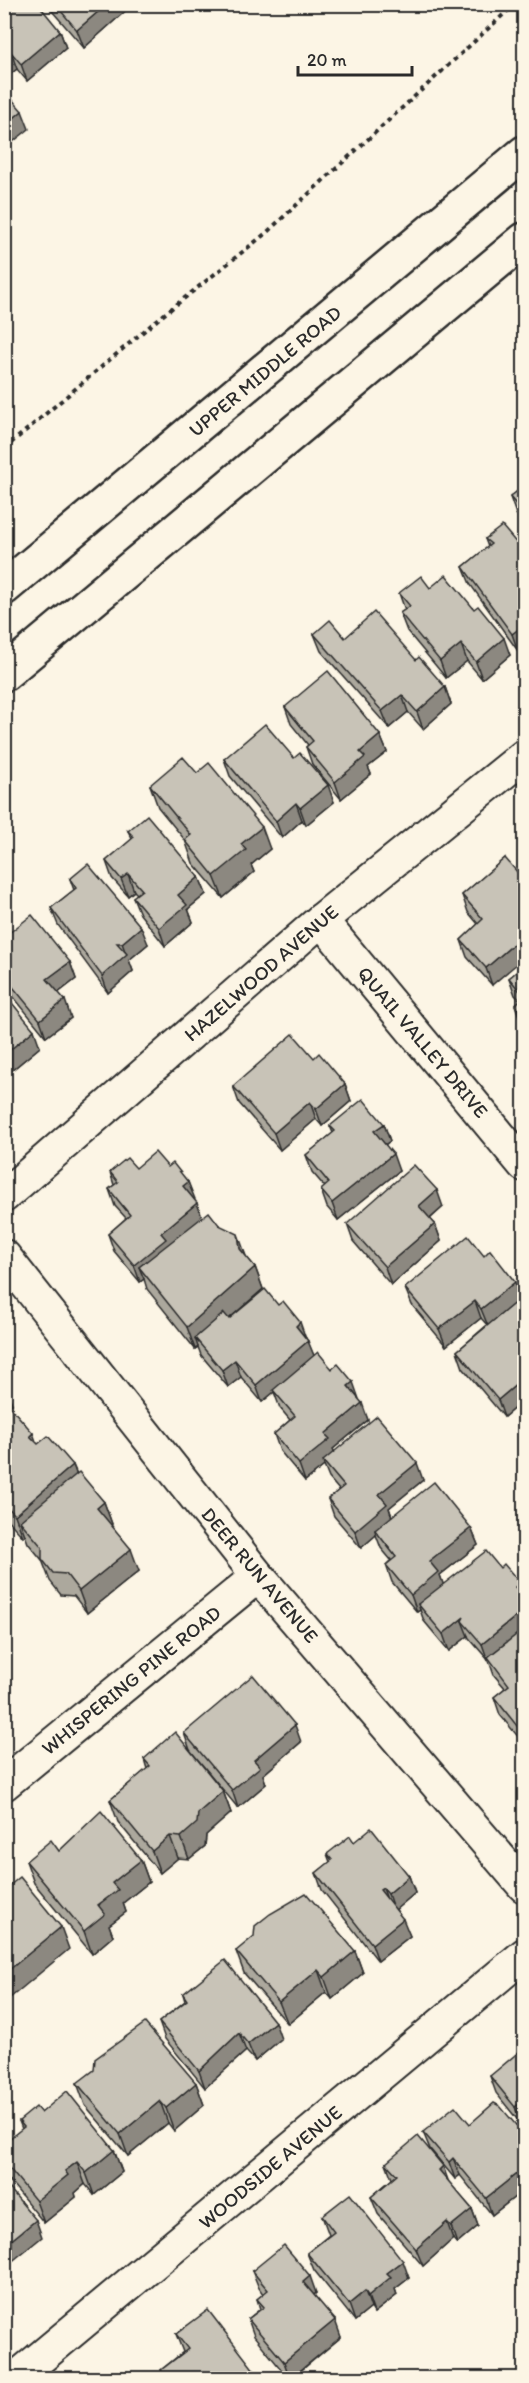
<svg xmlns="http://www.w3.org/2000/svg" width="529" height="2383" viewBox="0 0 529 2383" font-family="Itim,sans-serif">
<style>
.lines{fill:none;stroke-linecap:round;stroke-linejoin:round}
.minor-casing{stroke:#2b2b2b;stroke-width:36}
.secondary-casing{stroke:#2b2b2b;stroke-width:38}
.path{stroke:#2b2b2b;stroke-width:4;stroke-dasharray:4.5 4.5;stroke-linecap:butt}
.minor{stroke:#fcf5e5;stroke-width:32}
.secondary{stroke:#fcf5e5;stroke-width:33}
.wall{fill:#aca89d;stroke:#2b2b2b;stroke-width:1.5}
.shaded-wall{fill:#8c8880;stroke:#2b2b2b;stroke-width:1.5}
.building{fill:#c8c3b7;stroke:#2b2b2b;stroke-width:1.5}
.labels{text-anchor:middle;stroke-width:6;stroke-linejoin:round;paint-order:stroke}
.street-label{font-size:20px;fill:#2b2b2b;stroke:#fcf5e5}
</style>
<rect width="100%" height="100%" fill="#fcf5e5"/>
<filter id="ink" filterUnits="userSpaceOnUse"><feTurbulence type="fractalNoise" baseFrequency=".0167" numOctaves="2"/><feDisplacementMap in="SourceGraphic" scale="12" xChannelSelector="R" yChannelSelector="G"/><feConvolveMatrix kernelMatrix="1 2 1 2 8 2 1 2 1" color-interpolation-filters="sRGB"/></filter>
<g filter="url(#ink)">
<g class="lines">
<g class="minor-casing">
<g id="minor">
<path d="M 321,920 L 524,1165"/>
<path d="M 4,1196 L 321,920 L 524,756"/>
<path d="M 4,1256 L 258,1576 L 524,1886"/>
<path d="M 4,1784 L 258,1576"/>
<path d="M 16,2378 L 524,1955"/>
</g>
</g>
<g class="secondary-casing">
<g id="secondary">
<path d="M 4,588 L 524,153"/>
<path d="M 4,674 L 524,240"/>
</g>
</g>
<path class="path" d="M 4,449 L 157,320 L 265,234 L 515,4"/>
<use href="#minor" class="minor"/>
<use href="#secondary" class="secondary"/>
</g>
<g class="wall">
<path d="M 46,4 L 133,4 L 84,48 Z"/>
<path d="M 8,11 L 60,31 L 66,48 L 27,81 L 17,69 L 4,79 Z"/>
<path d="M 525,485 L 525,524 L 516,514 L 510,497 Z"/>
<path d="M 485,539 L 525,553 L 518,651 L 470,584 L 463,567 L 488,547 Z"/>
<path d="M 430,588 L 510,655 L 482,679 L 467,661 L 446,678 L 407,631 L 400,613 L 405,610 L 399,593 Z"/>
<path d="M 314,634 L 345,638 L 445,687 L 451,704 L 423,729 L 408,712 L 389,728 L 321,651 Z"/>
<path d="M 285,707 L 380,735 L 387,752 L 368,767 L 371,774 L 341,799 L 312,764 L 306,747 L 308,745 L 291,724 Z"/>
<path d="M 294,758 L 334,802 L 306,825 L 302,820 L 282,838 L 230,776 L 224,759 Z"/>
<path d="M 197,773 L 270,849 L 251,865 L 254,872 L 223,898 L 193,863 L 185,840 L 158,807 L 150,785 Z"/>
<path d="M 128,831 L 199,877 L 206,894 L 188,909 L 193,922 L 165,946 L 140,914 L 133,897 L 137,894 L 134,891 L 128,896 L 112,878 L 106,861 L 132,839 Z"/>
<path d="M 505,858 L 492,985 L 467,957 L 461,940 L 478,924 L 468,912 L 462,895 Z"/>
<path d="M 70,879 L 148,944 L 129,960 L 133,971 L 108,993 L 58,925 L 51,908 L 74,890 Z"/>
<path d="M 4,937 L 70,962 L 76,979 L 58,993 L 71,1018 L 46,1037 L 4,985 Z"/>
<path d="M 525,965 L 525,1026 L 521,1022 L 515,1005 L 520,1000 L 515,995 L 509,978 Z"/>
<path d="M 4,1000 L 40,1047 L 11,1071 L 4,1064 Z"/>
<path d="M 314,1058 L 345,1084 L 351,1101 L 322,1126 L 316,1119 L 280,1150 L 239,1103 L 233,1086 Z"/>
<path d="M 384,1124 L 390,1141 L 385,1145 L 399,1171 L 338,1220 L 327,1207 L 321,1190 L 325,1187 L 312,1172 L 306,1155 L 333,1133 L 330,1126 Z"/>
<path d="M 168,1167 L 188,1182 L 194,1199 L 202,1217 L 219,1225 L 255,1267 L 263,1289 L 229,1319 L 306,1338 L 314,1356 L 332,1369 L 359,1400 L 368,1420 L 333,1449 L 334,1451 L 423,1480 L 389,1508 L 392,1516 L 471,1528 L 478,1545 L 440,1575 L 443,1585 L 500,1568 L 520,1583 L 525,1595 L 525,1745 L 500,1715 L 494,1697 L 505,1688 L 494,1675 L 489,1661 L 469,1638 L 468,1636 L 449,1651 L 424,1621 L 420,1610 L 417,1612 L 392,1582 L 386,1565 L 391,1560 L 381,1548 L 376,1535 L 361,1548 L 334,1516 L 328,1499 L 339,1490 L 329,1478 L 324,1466 L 305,1481 L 280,1451 L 274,1434 L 290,1420 L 280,1408 L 274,1392 L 262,1402 L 241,1377 L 228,1387 L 201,1355 L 198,1347 L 195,1349 L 147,1289 L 144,1279 L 140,1282 L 114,1251 L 108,1234 L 126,1218 L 115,1206 L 109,1189 L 114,1185 L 110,1172 L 136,1168 Z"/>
<path d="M 443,1207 L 430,1219 L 435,1224 L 441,1241 L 391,1285 L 353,1241 L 347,1224 Z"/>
<path d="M 405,1288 L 521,1299 L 518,1301 L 525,1310 L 525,1399 L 504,1417 L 463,1368 L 457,1351 L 487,1325 L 481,1318 L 446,1346 L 412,1305 Z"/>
<path d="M 4,1385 L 12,1404 L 9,1406 L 36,1443 L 73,1465 L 77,1474 L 104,1502 L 112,1524 L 111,1525 L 139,1571 L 87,1613 L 74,1596 L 61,1595 L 50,1581 L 42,1560 L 28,1543 L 25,1535 L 23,1537 L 4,1516 Z"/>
<path d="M 525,1413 L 525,1434 L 519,1418 Z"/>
<path d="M 184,1733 L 301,1742 L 263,1775 L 266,1784 L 238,1808 L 190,1750 Z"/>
<path d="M 144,1759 L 223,1791 L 231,1813 L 206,1835 L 205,1846 L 189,1859 L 178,1858 L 160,1873 L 118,1822 L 110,1800 L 147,1769 Z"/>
<path d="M 354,1842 L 409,1876 L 415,1893 L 396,1909 L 410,1936 L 378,1961 L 322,1890 L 316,1873 L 330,1862 L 327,1854 Z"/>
<path d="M 59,1851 L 141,1860 L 149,1882 L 123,1903 L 126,1912 L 109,1925 L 113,1936 L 92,1954 L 34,1883 L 26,1861 Z"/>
<path d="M 236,1951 L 355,1951 L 363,1973 L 332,1999 L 326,1992 L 288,2024 L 244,1973 Z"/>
<path d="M 183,1994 L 281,2039 L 255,2061 L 246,2051 L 205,2088 L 165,2039 L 159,2022 L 185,2001 Z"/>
<path d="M 525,2056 L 525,2121 L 521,2124 L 496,2093 L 490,2076 Z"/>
<path d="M 77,2083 L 196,2083 L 204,2105 L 174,2131 L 168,2123 L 128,2156 L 85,2105 Z"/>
<path d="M 41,2113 L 114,2150 L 122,2172 L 94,2195 L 85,2184 L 75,2193 L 76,2197 L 44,2223 L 4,2174 L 4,2143 L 22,2129 L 19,2121 Z"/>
<path d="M 470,2124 L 525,2136 L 525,2189 L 492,2215 L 460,2175 L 455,2179 L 430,2149 L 423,2132 Z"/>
<path d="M 386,2163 L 449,2183 L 472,2209 L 478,2226 L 457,2244 L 453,2239 L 423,2266 L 378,2214 L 371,2197 L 392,2179 Z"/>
<path d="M 322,2216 L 409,2278 L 395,2289 L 397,2295 L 374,2313 L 371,2308 L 355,2321 L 314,2270 L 307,2253 L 329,2235 Z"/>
<path d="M 252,2271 L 316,2293 L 314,2295 L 341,2337 L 291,2379 L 289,2379 L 254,2336 L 248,2319 L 260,2309 L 257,2299 L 263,2294 L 259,2288 Z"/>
<path d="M 176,2334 L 261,2379 L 164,2379 L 161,2370 L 183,2352 Z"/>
</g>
<g class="shaded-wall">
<path d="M 107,4 L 133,4 L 84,48 L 77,30 Z"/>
<path d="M 60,31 L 66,48 L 27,81 L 21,64 Z"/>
<path d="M 11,52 L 17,69 L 4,79 L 4,57 Z"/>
<path d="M 22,111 L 29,129 L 4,149 L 4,126 Z"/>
<path d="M 525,624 L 525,646 L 518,651 L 512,634 Z"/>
<path d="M 504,638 L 510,655 L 482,679 L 476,662 Z"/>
<path d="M 461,644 L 467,661 L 446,678 L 440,661 Z"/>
<path d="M 445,687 L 451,704 L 423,729 L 417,712 Z"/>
<path d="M 402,695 L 408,712 L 389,728 L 382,711 Z"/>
<path d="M 380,735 L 387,752 L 368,767 L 371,774 L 341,799 L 335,782 L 360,752 Z"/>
<path d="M 328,785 L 334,802 L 306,825 L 300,808 Z"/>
<path d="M 296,803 L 302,820 L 282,838 L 276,821 Z"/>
<path d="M 262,827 L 270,849 L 251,865 L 254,872 L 223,898 L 214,876 L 241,844 Z"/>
<path d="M 128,874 L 134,891 L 128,896 L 121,879 Z"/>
<path d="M 199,877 L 206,894 L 188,909 L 193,922 L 165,946 L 159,928 L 178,895 Z"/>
<path d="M 141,927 L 148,944 L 129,960 L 133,971 L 108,993 L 102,976 L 126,954 L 122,943 Z"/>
<path d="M 525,934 L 525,957 L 492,985 L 486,968 Z"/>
<path d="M 70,962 L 76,979 L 54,996 L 47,979 Z"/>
<path d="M 65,1000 L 71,1018 L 46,1037 L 40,1020 Z"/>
<path d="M 34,1030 L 40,1047 L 11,1071 L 5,1054 Z"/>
<path d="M 345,1084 L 351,1101 L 322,1126 L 316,1109 Z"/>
<path d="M 310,1102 L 316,1119 L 280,1150 L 274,1133 Z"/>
<path d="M 384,1124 L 390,1141 L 380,1148 L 374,1131 Z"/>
<path d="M 393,1154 L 399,1171 L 338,1220 L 332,1203 Z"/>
<path d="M 188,1182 L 195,1199 L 190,1203 L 183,1186 Z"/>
<path d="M 437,1190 L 443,1207 L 425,1223 L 419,1206 Z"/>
<path d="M 197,1203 L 203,1220 L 139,1267 L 144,1279 L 140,1282 L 134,1265 L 161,1233 Z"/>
<path d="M 435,1224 L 441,1241 L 391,1285 L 385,1267 Z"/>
<path d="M 238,1234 L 246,1256 L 240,1249 Z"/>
<path d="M 255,1267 L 263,1289 L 200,1344 L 195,1338 L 198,1347 L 195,1349 L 187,1327 Z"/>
<path d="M 515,1282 L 521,1299 L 488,1326 L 481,1309 Z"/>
<path d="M 475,1301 L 481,1318 L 446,1346 L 439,1329 Z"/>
<path d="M 300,1322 L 306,1339 L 296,1326 Z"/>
<path d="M 308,1341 L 315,1358 L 262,1402 L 256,1385 Z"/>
<path d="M 235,1360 L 241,1377 L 228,1387 L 222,1370 Z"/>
<path d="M 525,1377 L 525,1399 L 504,1417 L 498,1400 Z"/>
<path d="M 353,1382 L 359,1399 L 348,1386 Z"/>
<path d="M 6,1386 L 12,1404 L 4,1410 L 4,1388 Z"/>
<path d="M 362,1403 L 368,1420 L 333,1449 L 336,1456 L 323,1461 L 324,1466 L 305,1481 L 299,1464 L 325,1434 Z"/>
<path d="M 33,1433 L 41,1455 L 30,1436 Z"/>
<path d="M 417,1463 L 423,1480 L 389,1508 L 393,1521 L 375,1530 L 376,1535 L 361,1548 L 355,1531 L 379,1494 Z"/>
<path d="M 73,1465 L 81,1487 L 20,1521 L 25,1535 L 23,1537 L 15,1515 Z"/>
<path d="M 104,1502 L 112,1524 L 105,1530 L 97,1508 Z"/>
<path d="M 471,1528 L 478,1545 L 440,1575 L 445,1589 L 418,1604 L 420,1610 L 417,1612 L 411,1595 L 429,1561 Z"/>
<path d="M 131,1549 L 139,1571 L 87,1613 L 79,1591 Z"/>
<path d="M 520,1583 L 525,1595 L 525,1601 L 515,1587 Z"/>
<path d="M 525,1609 L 525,1631 L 488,1657 L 488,1661 L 482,1644 Z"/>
<path d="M 464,1617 L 462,1621 L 468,1636 L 449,1651 L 443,1634 Z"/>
<path d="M 295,1725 L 301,1742 L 263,1775 L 266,1784 L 238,1808 L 232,1790 L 254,1760 Z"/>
<path d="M 525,1728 L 525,1741 L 521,1731 Z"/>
<path d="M 223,1791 L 231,1813 L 206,1835 L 205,1846 L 189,1859 L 181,1837 L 198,1813 Z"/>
<path d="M 170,1836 L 178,1858 L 160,1873 L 152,1851 Z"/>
<path d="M 141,1860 L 149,1882 L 123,1903 L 126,1912 L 109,1925 L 113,1936 L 92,1954 L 84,1931 L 112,1883 Z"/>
<path d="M 409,1876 L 415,1893 L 394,1911 L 388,1894 Z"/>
<path d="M 383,1888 L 389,1905 L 380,1890 Z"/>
<path d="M 403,1919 L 410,1936 L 378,1961 L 372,1944 Z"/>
<path d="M 61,1927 L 69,1949 L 4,2003 L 4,1974 Z"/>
<path d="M 355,1951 L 363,1973 L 332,1999 L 324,1977 Z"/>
<path d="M 318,1970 L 326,1992 L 288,2024 L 279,2002 Z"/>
<path d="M 275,2022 L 281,2039 L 255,2061 L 248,2044 Z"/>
<path d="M 239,2033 L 246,2051 L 205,2088 L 199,2071 Z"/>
<path d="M 196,2083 L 204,2105 L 174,2131 L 166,2108 Z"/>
<path d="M 160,2101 L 168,2123 L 128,2156 L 120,2134 Z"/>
<path d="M 521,2102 L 525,2113 L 525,2121 L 521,2124 L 515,2107 Z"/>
<path d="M 114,2150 L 122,2172 L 94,2195 L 86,2173 Z"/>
<path d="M 453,2158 L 460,2175 L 455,2179 L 449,2162 Z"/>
<path d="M 77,2162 L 85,2184 L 75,2193 L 76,2197 L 44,2223 L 36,2201 L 65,2171 Z"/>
<path d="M 443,2166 L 449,2183 L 439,2170 Z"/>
<path d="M 525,2167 L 525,2189 L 492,2215 L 486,2198 Z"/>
<path d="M 472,2209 L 478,2226 L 457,2244 L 451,2226 Z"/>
<path d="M 36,2220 L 42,2237 L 4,2268 L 4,2246 Z"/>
<path d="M 447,2222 L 453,2239 L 423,2266 L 416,2249 Z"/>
<path d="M 403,2261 L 409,2278 L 395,2289 L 397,2295 L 374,2313 L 368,2296 L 387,2273 Z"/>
<path d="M 310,2276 L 316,2293 L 309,2299 L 303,2282 Z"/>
<path d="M 365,2291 L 371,2308 L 355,2321 L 349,2304 Z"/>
<path d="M 335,2320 L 341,2337 L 290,2379 L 284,2362 Z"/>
</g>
<g class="building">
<path d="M 15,4 L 38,4 L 60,31 L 21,64 L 11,52 L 4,57 L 4,6 L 8,11 Z"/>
<path d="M 55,4 L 107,4 L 77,30 Z"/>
<path d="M 4,90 L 22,111 L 4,126 Z"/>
<path d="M 525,485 L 525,515 L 510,497 Z"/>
<path d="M 502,526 L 525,553 L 525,624 L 512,634 L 463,567 L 491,544 L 485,539 Z"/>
<path d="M 446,575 L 474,609 L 478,606 L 504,638 L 476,662 L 461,644 L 440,661 L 400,613 L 410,606 L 399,593 L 421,576 L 430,588 Z"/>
<path d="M 374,612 L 416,660 L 419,657 L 445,687 L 417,712 L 402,695 L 382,711 L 314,634 L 330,620 L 345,638 Z"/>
<path d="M 328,671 L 380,735 L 360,752 L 365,757 L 335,782 L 306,747 L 313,741 L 285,707 Z"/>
<path d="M 265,724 L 294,758 L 300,753 L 328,785 L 300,808 L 296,803 L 276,821 L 224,759 Z"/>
<path d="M 183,757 L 197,773 L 209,763 L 262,827 L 241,844 L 246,850 L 214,876 L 185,840 L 191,835 L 150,785 Z"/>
<path d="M 147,815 L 199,877 L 178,895 L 187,905 L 159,928 L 133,897 L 142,890 L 128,874 L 121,879 L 106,861 L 134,837 L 128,831 Z"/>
<path d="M 505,858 L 518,873 L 522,869 L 525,871 L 525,934 L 486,968 L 461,940 L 483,919 L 462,895 Z"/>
<path d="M 88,864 L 141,927 L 122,943 L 117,943 L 127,954 L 102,976 L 51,908 L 76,888 L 70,879 Z"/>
<path d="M 32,915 L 70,962 L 47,979 L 65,1000 L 40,1020 L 4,976 L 4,937 Z"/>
<path d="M 525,965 L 525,1017 L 515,1005 L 524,996 L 509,978 Z"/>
<path d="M 8,998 L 34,1030 L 5,1054 L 4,1000 Z"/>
<path d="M 293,1034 L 314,1058 L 319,1053 L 345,1084 L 316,1109 L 310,1102 L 274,1133 L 233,1086 Z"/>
<path d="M 363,1099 L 384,1124 L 374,1131 L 393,1154 L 332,1203 L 321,1190 L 329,1183 L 306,1155 L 335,1131 L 330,1126 Z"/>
<path d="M 155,1152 L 168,1167 L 173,1163 L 188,1182 L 183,1186 L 197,1203 L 161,1233 L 166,1239 L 134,1265 L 108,1234 L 130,1215 L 109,1189 L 118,1182 L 110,1172 L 127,1158 L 136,1168 Z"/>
<path d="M 414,1165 L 437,1190 L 419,1206 L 435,1224 L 385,1267 L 347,1224 Z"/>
<path d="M 209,1212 L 219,1225 L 238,1234 L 240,1249 L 255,1267 L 187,1327 L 139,1267 Z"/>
<path d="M 468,1236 L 484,1256 L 490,1250 L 515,1282 L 481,1309 L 475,1301 L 439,1329 L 405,1288 Z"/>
<path d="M 265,1289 L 278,1305 L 283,1301 L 300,1322 L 296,1326 L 308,1341 L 256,1385 L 235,1360 L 222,1370 L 195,1338 L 224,1313 L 229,1319 Z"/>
<path d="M 517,1301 L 525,1310 L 525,1377 L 498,1400 L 457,1351 Z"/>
<path d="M 318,1352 L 332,1369 L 338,1364 L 353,1382 L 348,1386 L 362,1403 L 325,1434 L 330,1439 L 299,1464 L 274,1434 L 295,1416 L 273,1390 Z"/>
<path d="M 4,1401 L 5,1401 L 33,1433 L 30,1436 L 38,1444 L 48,1436 L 73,1465 L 15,1515 L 4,1503 Z"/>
<path d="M 525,1413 L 525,1425 L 519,1418 Z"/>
<path d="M 377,1416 L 417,1463 L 379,1494 L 387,1504 L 355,1531 L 328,1499 L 344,1486 L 323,1461 Z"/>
<path d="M 79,1472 L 104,1502 L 97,1508 L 131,1549 L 79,1591 L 66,1574 L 53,1573 L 42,1559 L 42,1547 L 20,1521 Z"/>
<path d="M 434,1482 L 471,1528 L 429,1561 L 438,1572 L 411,1595 L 386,1565 L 396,1557 L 375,1530 Z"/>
<path d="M 486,1551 L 500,1568 L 504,1564 L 520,1583 L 515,1587 L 525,1597 L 525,1609 L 482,1644 L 462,1621 L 464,1617 L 443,1634 L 418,1604 Z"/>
<path d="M 525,1628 L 525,1728 L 521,1731 L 494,1697 L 509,1685 L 488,1657 Z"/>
<path d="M 253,1675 L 295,1725 L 254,1760 L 260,1767 L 232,1790 L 184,1733 Z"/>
<path d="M 175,1732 L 223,1791 L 198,1813 L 197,1823 L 181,1837 L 170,1836 L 152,1851 L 110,1800 L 150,1766 L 144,1759 Z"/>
<path d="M 101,1811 L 141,1860 L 112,1883 L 118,1890 L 98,1905 L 105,1914 L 84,1931 L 26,1861 L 51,1840 L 59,1851 Z"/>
<path d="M 371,1828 L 409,1876 L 388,1894 L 383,1888 L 380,1890 L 403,1919 L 372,1944 L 316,1873 L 332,1860 L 327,1854 L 350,1836 L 354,1842 Z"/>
<path d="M 20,1877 L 61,1927 L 4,1974 L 4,1890 Z"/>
<path d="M 306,1893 L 355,1951 L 324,1977 L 318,1970 L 279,2002 L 236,1951 L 254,1936 L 255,1926 L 270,1914 Z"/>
<path d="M 225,1960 L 275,2022 L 248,2044 L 239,2033 L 199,2071 L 159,2022 L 187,2000 L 183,1994 Z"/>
<path d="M 145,2023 L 196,2083 L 166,2108 L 160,2101 L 120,2134 L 77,2083 L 94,2070 L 95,2059 Z"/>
<path d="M 520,2051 L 525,2056 L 525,2107 L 521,2102 L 515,2107 L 490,2076 Z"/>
<path d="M 67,2091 L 114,2150 L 86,2173 L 77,2162 L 65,2171 L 68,2175 L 36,2201 L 4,2162 L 4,2143 L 24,2127 L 19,2121 L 36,2107 L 41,2113 Z"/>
<path d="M 494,2103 L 500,2106 L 525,2136 L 525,2167 L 486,2198 L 453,2158 L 449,2162 L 423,2132 L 455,2106 L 470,2124 Z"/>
<path d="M 418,2136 L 443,2166 L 439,2170 L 472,2209 L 451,2226 L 447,2222 L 416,2249 L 371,2197 L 397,2175 L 386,2163 Z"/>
<path d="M 4,2182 L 36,2220 L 4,2246 Z"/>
<path d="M 350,2194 L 403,2261 L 387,2273 L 391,2277 L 368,2296 L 365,2291 L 349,2304 L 307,2253 L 334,2232 L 322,2216 Z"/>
<path d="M 284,2245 L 310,2276 L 303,2282 L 335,2320 L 284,2362 L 248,2319 L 264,2307 L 257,2299 L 268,2290 L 252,2271 Z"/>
<path d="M 208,2310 L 261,2379 L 168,2379 L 161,2370 L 188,2349 L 176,2334 Z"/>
<path d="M 134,2375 L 137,2379 L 129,2379 Z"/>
</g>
</g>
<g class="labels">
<g class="street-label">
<text transform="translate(265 371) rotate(-40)" y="7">UPPER MIDDLE ROAD</text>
<text transform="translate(261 973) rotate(-41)" y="7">HAZELWOOD AVENUE</text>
<text transform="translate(423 1042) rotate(50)" y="7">QUAIL VALLEY DRIVE</text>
<text transform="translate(260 1575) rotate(50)" y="7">DEER RUN AVENUE</text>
<text transform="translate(131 1680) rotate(-39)" y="7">WHISPERING PINE ROAD</text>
<text transform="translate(270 2167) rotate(-40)" y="7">WOODSIDE AVENUE</text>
</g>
</g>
<rect width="529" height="2383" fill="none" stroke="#fcf5e5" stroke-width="24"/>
<rect x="12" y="12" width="505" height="2359" fill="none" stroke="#2b2b2b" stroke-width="2" filter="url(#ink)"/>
<path d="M298 66v9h114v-9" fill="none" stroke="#2b2b2b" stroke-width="3"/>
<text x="307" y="66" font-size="18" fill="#2b2b2b" stroke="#fcf5e5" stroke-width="4.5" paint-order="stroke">20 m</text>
</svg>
